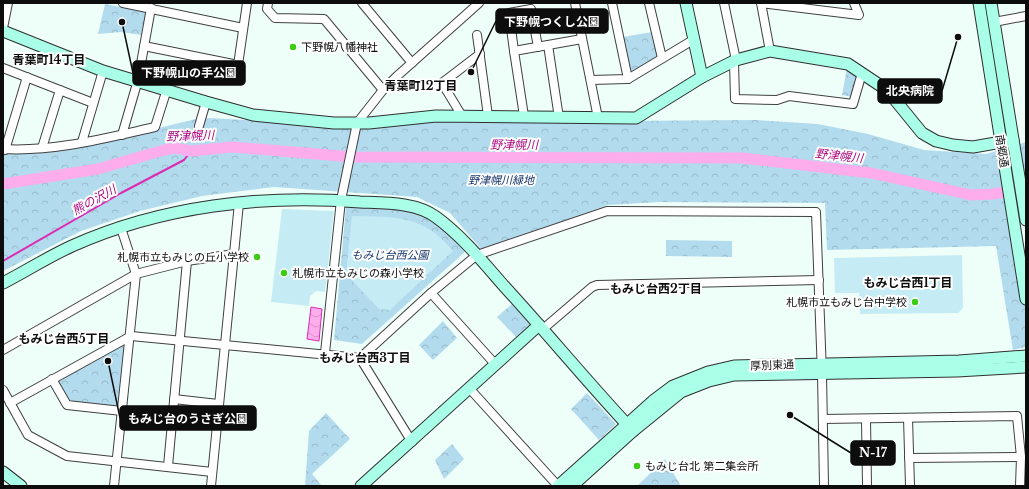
<svg xmlns="http://www.w3.org/2000/svg" width="1029" height="489" viewBox="0 0 1029 489" font-family="'Libre Baskerville','Noto Sans JP',serif">
<style>
.park{fill:url(#park-crowns)}
.pitch{fill:#c5ecf4}
.water{fill:url(#water-waves);stroke:#dc2bb2}
.lines{fill:none;stroke-linecap:round;stroke-linejoin:round}
.stream{stroke:#dc2bb2;stroke-width:2}
.river{stroke:#fdacec;stroke-width:11}
.street-casing{stroke:#404040;stroke-width:10}
.secondary-casing{stroke:#2f2f2f;stroke-width:13}
.street{stroke:#fff;stroke-width:8}
.secondary{stroke:#a9ffe7;stroke-width:11}
.poi-dot{fill:#3dcc16;stroke:#fff;stroke-width:1.5}
.labels{text-anchor:middle;stroke-width:4;stroke-linejoin:round;paint-order:stroke}
.poi-label{font-size:11px;fill:#0d0d0d;stroke:#fff;text-anchor:start}
.street-label{font-size:11px;fill:#0d0d0d;stroke:#fff}
.park-label{font-size:11px;font-style:italic;fill:#17366c;stroke:#fff}
.neighbourhood-label{font-size:12px;font-weight:bold;fill:#0d0d0d;stroke:#fff}
.water-label{font-size:12px;font-style:italic;fill:#ac0980;stroke:#fff}
.leader{fill:none;stroke:#0d0d0d;stroke-width:1.5}
.callout-dot{fill:#0d0d0d;stroke:#fff;stroke-width:1.5}
.callout{fill:#0d0d0d;stroke:#0d0d0d;stroke-width:1.5}
.callout-label{font-size:12px;text-anchor:middle;font-weight:bold;fill:#fff}
</style>
<defs>
<pattern id="park-crowns" width="20" height="18" patternUnits="userSpaceOnUse"><rect width="20" height="18" fill="#b3dbee"/><path d="M2 6a3 3 0 1 1 6 0M12 15a3 3 0 1 1 6 0" fill="none" stroke="#99bbcb"/></pattern>
<pattern id="water-waves" width="16" height="10" patternUnits="userSpaceOnUse"><rect width="16" height="10" fill="#fdacec"/><path d="M0 5q4-4 8 0t8 0" fill="none" stroke="#d893c9"/></pattern>
</defs>
<rect width="100%" height="100%" fill="#eefff9"/>
<g class="park">
<path d="M 105,4 L 146,12 L 141,35 L 121,32 L 98,34 Z"/>
<path d="M 652,32 L 657,56 L 630,74 L 623,37 Z"/>
<path d="M 847,68 L 858,76 L 852,97 L 842,95 Z"/>
<path d="M 209,118 L 302,123 L 755,120 L 818,124 L 868,134 L 924,150 L 986,154 L 1026,142 L 1026,217 L 1012,221 L 1026,306 L 1026,347 L 1013,350 L 996,246 L 827,250 L 825,203 L 660,202 L 608,205 L 482,250 L 450,213 L 417,197 L 274,187 L 202,196 L 140,211 L 81,231 L 3,271 L 3,152 L 146,131 L 196,119 Z"/>
<path d="M 346,207 C 374,207 407,204 432,219 C 444,226 455,241 466,251 L 362,344 L 334,340 Z"/>
<path d="M 666,240 L 732,241 L 732,257 L 666,256 Z"/>
<path d="M 513,303 L 531,324 L 516,337 L 497,317 Z"/>
<path d="M 443,321 L 457,338 L 433,360 L 419,345 Z"/>
<path d="M 127,341 L 119,409 L 69,402 L 56,380 Z"/>
<path d="M 587,393 L 616,424 L 599,440 L 571,409 Z"/>
<path d="M 326,413 L 350,439 L 312,474 L 322,486 L 305,486 L 309,431 Z"/>
<path d="M 452,444 L 464,459 L 444,479 L 435,460 Z"/>
<path d="M 665,459 L 681,486 L 637,486 Z"/>
</g>
<g class="pitch">
<path d="M 282,209 L 334,211 L 325,292 L 316,291 L 310,296 L 309,306 L 271,302 Z"/>
<path d="M 352,216 C 395,217 423,214 453,251 L 390,310 L 379,309 L 346,274 Z"/>
<path d="M 962,255 L 963,308 L 958,313 L 860,314 L 859,293 L 835,293 L 834,258 Z"/>
</g>
<path class="water" d="M 311,307 L 322,309 L 319,341 L 307,339 Z"/>
<g class="lines">
<path class="stream" d="M 3,261 L 121,193 L 184,160 L 191,151"/>
<path class="river" d="M 3,184 L 98,169 L 164,150 L 175,148 L 191,151 L 232,147 L 353,157 L 742,158 L 871,173 L 971,195 L 993,194 L 1018,190"/>
<g class="street-casing">
<g id="street">
<path d="M 123,3 L 243,28"/>
<path d="M 268,3 L 267,9 L 275,18 L 324,19 L 383,90"/>
<path d="M 362,3 L 412,63"/>
<path d="M 575,3 L 598,118"/>
<path d="M 612,3 L 628,79"/>
<path d="M 649,3 L 662,58"/>
<path d="M 724,3 L 736,60"/>
<path d="M 761,3 L 859,15 L 854,3"/>
<path d="M 761,3 L 770,51"/>
<path d="M 994,22 L 1026,16"/>
<path d="M 3,28 L 8,3"/>
<path d="M 477,35 L 488,116"/>
<path d="M 548,45 L 559,118"/>
<path d="M 144,46 L 238,65 L 247,3"/>
<path d="M 514,51 L 509,13 L 531,9 L 538,47"/>
<path d="M 734,62 L 735,99 L 777,100 L 789,96 L 853,104 L 862,73"/>
<path d="M 3,68 L 93,103"/>
<path d="M 591,80 L 628,79 L 693,40"/>
<path d="M 462,116 L 442,83 L 480,54"/>
<path d="M 524,116 L 514,51 L 582,39"/>
<path d="M 199,126 L 206,102"/>
<path d="M 122,135 L 138,80 L 151,8"/>
<path d="M 82,142 L 103,71"/>
<path d="M 42,148 L 60,90"/>
<path d="M 3,149 C 54,152 106,138 155,127 L 167,89"/>
<path d="M 5,150 L 27,77"/>
<path d="M 431,293 L 495,364"/>
<path d="M 543,329 L 592,287 L 597,285 L 819,280"/>
<path d="M 3,350 L 136,274 L 187,261 L 234,254"/>
<path d="M 325,353 L 341,200 L 357,123 L 383,90 L 396,77 L 479,3"/>
<path d="M 360,358 L 412,442"/>
<path d="M 52,379 L 67,405 L 122,411"/>
<path d="M 469,388 L 558,486"/>
<path d="M 3,390 L 28,435 L 67,456 L 212,472"/>
<path d="M 174,399 L 218,404"/>
<path d="M 10,403 L 131,336 L 360,358 L 431,293 L 477,255 L 607,211 L 816,212 L 822,374 L 824,486"/>
<path d="M 908,418 L 910,486"/>
<path d="M 823,419 L 1017,416 L 1021,457 L 1020,486"/>
<path d="M 866,419 L 867,486"/>
<path d="M 909,458 L 1021,457"/>
<path d="M 168,466 L 187,261"/>
<path d="M 114,486 L 136,274 L 121,228"/>
<path d="M 211,486 L 239,203"/>
</g>
</g>
<g class="secondary-casing">
<g id="secondary">
<path d="M 686,3 L 702,77"/>
<path d="M 979,3 L 1026,299"/>
<path d="M 991,3 L 1026,220"/>
<path d="M 3,31 L 103,71 L 206,102 L 253,115 L 334,123 L 369,123 L 436,116 L 636,118 L 702,77 L 736,60 L 770,51 L 848,64 L 887,90 L 922,133 L 936,141 L 953,145 L 973,147 L 1013,140"/>
<path d="M 3,283 C 26,271 48,257 72,246 C 161,206 264,194 360,202 C 384,203 416,202 436,217 C 462,236 483,262 504,286 C 548,334 589,384 633,431"/>
<path d="M 3,472 L 21,486"/>
<path d="M 361,486 L 539,325"/>
<path d="M 558,486 L 653,401 L 673,386 L 708,372 L 734,366 L 959,361 L 1026,356"/>
<path d="M 572,486 L 633,431 L 681,392 L 709,381 L 734,375 L 957,371 L 1026,367"/>
</g>
</g>
<use href="#street" class="street"/>
<use href="#secondary" class="secondary"/>
</g>
<g class="poi-dot">
<circle cx="293" cy="47" r="4"/>
<circle cx="257" cy="257" r="4"/>
<circle cx="284" cy="273" r="4"/>
<circle cx="915" cy="302" r="4"/>
<circle cx="637" cy="466" r="4"/>
</g>
<g class="labels">
<g class="poi-label">
<text x="301" y="51">下野幌八幡神社</text>
<text x="249" y="261" text-anchor="end">札幌市立もみじの丘小学校</text>
<text x="292" y="277">札幌市立もみじの森小学校</text>
<text x="907" y="306" text-anchor="end">札幌市立もみじ台中学校</text>
<text x="645" y="470">もみじ台北 第二集会所</text>
</g>
<g class="street-label">
<text transform="translate(1002 151) rotate(81)" y="4">南郷通</text>
<text transform="translate(772 365) rotate(-2)" y="4">厚別東通</text>
</g>
<g class="park-label">
<text x="501" y="184">野津幌川緑地</text>
<text x="390" y="259">もみじ台西公園</text>
</g>
<g class="neighbourhood-label">
<text x="49" y="64">青葉町14丁目</text>
<text x="421" y="90">青葉町12丁目</text>
<text x="908" y="287">もみじ台西1丁目</text>
<text x="656" y="293">もみじ台西2丁目</text>
<text x="64" y="343">もみじ台西5丁目</text>
<text x="365" y="362">もみじ台西3丁目</text>
</g>
<g class="water-label">
<text transform="translate(190 136) rotate(-2)" y="4">野津幌川</text>
<text x="514" y="149">野津幌川</text>
<text transform="translate(839 156) rotate(6)" y="4">野津幌川</text>
<text transform="translate(94 200) rotate(-29)" y="4">熊の沢川</text>
</g>
</g>
<path class="leader" d="M471 72L496 21M122 22L133 73M958 37L942 91M108 361L120 418M790 415L851 453"/>
<g class="callout-dot">
<circle cx="471" cy="72" r="4"/>
<circle cx="122" cy="22" r="4"/>
<circle cx="958" cy="37" r="4"/>
<circle cx="108" cy="361" r="4"/>
<circle cx="790" cy="415" r="4"/>
</g>
<g class="callout">
<rect x="496" y="9" width="112" height="24" rx="4"/>
<rect x="133" y="61" width="112" height="24" rx="4"/>
<rect x="878" y="79" width="64" height="24" rx="4"/>
<rect x="120" y="406" width="136" height="24" rx="4"/>
<rect x="851" y="441" width="44" height="24" rx="4"/>
</g>
<g class="callout-label">
<text x="552" y="26">下野幌つくし公園</text>
<text x="189" y="77">下野幌山の手公園</text>
<text x="910" y="95">北央病院</text>
<text x="188" y="423">もみじ台のうさぎ公園</text>
<text x="873" y="457">N-17</text>
</g>
<rect width="1029" height="489" fill="none" stroke="#0d0d0d" stroke-width="8"/>
</svg>
